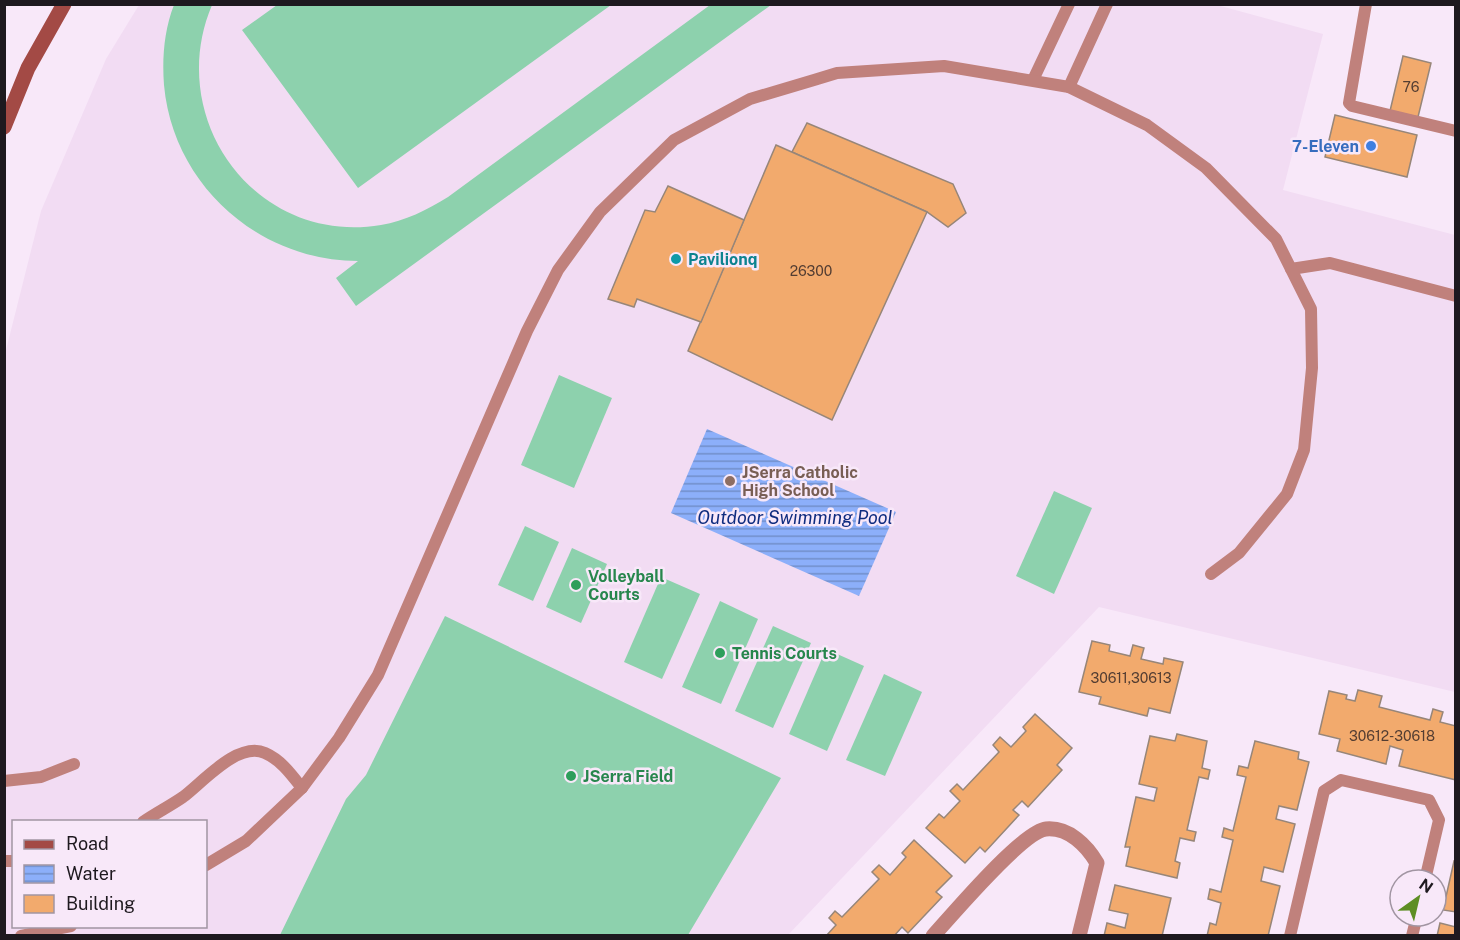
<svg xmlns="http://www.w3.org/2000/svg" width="1460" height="940" viewBox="0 0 1460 940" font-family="'Public Sans',sans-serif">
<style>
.built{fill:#f2dcf3;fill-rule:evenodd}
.pitch{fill:#8dd1ad}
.water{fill:url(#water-rules)}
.building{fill:#f2aa6d;stroke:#978679;stroke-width:1.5}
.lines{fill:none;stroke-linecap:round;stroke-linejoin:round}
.lane{stroke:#c0817c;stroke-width:12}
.street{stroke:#c0817c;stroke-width:15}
.secondary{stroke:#a34a45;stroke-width:15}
.shop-dot{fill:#3f7fe0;stroke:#f8e8f9;stroke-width:2}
.culture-dot{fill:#0f9aa8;stroke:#f8e8f9;stroke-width:2}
.education-dot{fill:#8d6e63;stroke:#f8e8f9;stroke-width:2}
.leisure-dot{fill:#2e9e5b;stroke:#f8e8f9;stroke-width:2}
.labels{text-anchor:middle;stroke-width:5;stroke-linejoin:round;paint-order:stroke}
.number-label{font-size:14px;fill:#533d32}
.shop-label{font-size:16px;font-weight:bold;fill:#366cbe;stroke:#f8e8f9;text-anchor:end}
.culture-label{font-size:16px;font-weight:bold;fill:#0d838f;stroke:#f8e8f9;text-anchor:start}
.education-label{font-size:16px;font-weight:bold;fill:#785e54;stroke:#f8e8f9;text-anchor:start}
.leisure-label{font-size:16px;font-weight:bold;fill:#27864d;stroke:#f8e8f9;text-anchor:start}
.water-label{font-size:18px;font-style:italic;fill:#0f2c7f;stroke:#f8e8f9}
</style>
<defs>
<pattern id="water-rules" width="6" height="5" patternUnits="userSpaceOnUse" patternTransform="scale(1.5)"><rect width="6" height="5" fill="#8caffa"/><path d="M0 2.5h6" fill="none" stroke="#728eca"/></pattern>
</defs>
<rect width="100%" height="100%" fill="#f8e8f9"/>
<path class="built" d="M 139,5 L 1217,5 L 1323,34 L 1283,190 L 1455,235 L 1455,692 L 1099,607 L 788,935 L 5,936 L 5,354 L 41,211 L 106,59 ZM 14,822 L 206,822 L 206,926 L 14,926 Z"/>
<g class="pitch">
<path d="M 174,5 L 212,5 C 164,118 255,246 381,225 C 405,221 427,210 448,197 L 710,5 L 771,5 L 356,306 L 336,278 L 358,261 C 259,261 173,185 164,85 C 162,59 164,30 174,5 Z"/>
<path d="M 277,5 L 277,4 L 611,5 L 358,188 L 242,30 Z"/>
<path d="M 559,375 L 612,398 L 574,488 L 521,465 Z"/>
<path d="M 1054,491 L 1092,508 L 1054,594 L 1016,576 Z"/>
<path d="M 525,526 L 559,542 L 533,601 L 498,585 Z"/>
<path d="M 572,548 L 607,564 L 581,623 L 546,607 Z"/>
<path d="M 661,577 L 700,594 L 662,679 L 624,662 Z"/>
<path d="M 720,601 L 758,619 L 721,704 L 682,687 Z"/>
<path d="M 445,616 L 781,778 L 688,935 L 280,935 L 346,799 L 366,775 Z"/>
<path d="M 773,626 L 811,643 L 773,728 L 735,711 Z"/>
<path d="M 826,649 L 864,666 L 827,751 L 789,734 Z"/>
<path d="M 884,674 L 922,692 L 885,776 L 846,760 Z"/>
</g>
<path class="water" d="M 707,429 L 896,512 L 859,596 L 671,513 Z"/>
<g class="building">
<path d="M 1403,56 L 1431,63 L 1418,117 L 1390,111 Z"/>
<path d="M 1335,115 L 1417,135 L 1407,177 L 1325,157 Z"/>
<path d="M 807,123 L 953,184 L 966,213 L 948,227 L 927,212 L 792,152 Z"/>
<path d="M 776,145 L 927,212 L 832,420 L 688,351 Z"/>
<path d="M 668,186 L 744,220 L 701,322 L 637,299 L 634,307 L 608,299 L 645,210 L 655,212 Z"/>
<path d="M 1092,641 L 1110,645 L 1109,651 L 1130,656 L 1133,645 L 1144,648 L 1141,659 L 1163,664 L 1164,658 L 1183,662 L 1170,713 L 1149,708 L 1147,716 L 1099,704 L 1101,697 L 1079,692 Z"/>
<path d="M 1358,690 L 1382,696 L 1379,707 L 1430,720 L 1433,709 L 1443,712 L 1440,722 L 1456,726 L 1456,780 L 1399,766 L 1403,750 L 1390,746 L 1386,764 L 1337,751 L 1340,739 L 1319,734 L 1329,691 L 1347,695 L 1346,699 L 1355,701 Z"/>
<path d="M 1035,714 L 1072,748 L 1057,765 L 1062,770 L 1028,807 L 1022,801 L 1013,810 L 1019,815 L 985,852 L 980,847 L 965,863 L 926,828 L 939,814 L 944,818 L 960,801 L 950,791 L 957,784 L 963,790 L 999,752 L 993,745 L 1000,737 L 1011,747 L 1026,731 L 1023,727 Z"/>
<path d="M 1177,734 L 1207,741 L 1202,768 L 1210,770 L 1208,779 L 1199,777 L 1187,830 L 1196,832 L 1194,841 L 1180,838 L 1175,861 L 1180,863 L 1177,878 L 1126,866 L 1130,847 L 1125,847 L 1136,797 L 1154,801 L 1157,788 L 1139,784 L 1150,736 L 1175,741 Z"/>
<path d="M 1255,741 L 1299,752 L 1298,759 L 1309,762 L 1297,810 L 1279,806 L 1276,819 L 1295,824 L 1283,872 L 1264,867 L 1261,881 L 1280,886 L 1268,936 L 1207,936 L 1210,923 L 1216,925 L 1221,903 L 1208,899 L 1210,889 L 1221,892 L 1233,840 L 1222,837 L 1224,828 L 1233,831 L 1246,777 L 1237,775 L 1239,766 L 1248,768 Z"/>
<path d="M 914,840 L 952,876 L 936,892 L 942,897 L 908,933 L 902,927 L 894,936 L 826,936 L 836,925 L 829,918 L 835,911 L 842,917 L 879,879 L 872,872 L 879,865 L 890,875 L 906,857 L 902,853 Z"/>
<path d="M 1454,861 L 1456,862 L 1456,912 L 1443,910 Z"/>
<path d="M 1115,885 L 1171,898 L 1162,936 L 1104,936 L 1107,923 L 1125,928 L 1128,914 L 1109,910 Z"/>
<path d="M 1440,923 L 1456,927 L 1456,936 L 1437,936 Z"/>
</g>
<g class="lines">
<g class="lane">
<path d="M 1366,4 L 1349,103 L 1352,106 L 1456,131"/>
<path d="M 1033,80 L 1069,4"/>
<path d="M 1069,87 L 1107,4"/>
<path d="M 1291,269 L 1330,263 L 1456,296"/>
<path d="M 4,781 L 41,777 L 74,764"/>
<path d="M 143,822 C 156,813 170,806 183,797 C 203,782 238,741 265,753 C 281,760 291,774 302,788"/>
<path d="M 4,861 L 14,861"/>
<path d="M 206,865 L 246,841 L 302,788 L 339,738 L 378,675 L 527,331 L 558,270 L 600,212 L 674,140 L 750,99 L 814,80 L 837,73 L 944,66 L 1069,87 L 1147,125 L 1206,168 L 1276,239 L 1311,309 L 1312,368 L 1304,450 L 1287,494 L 1239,553 L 1211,574"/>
<path d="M 21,936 L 71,926"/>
<path d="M 1290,936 L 1324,791 L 1341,780 L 1429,800 L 1439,820 L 1425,880"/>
<path d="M 1412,936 L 1417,916"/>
</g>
<path class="street" d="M 933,936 C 952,915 1023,831 1046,829 C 1069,827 1087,846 1097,863 L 1079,936"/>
<path class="secondary" d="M 4,127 L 28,68 L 64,4"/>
</g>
<circle class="shop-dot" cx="1371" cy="146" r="6"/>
<circle class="culture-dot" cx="676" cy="259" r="6"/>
<circle class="education-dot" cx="730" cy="481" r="6"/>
<g class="leisure-dot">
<circle cx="576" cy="585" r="6"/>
<circle cx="720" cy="653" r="6"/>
<circle cx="571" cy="776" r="6"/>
</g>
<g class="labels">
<g class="number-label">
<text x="1411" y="92">76</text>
<text x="811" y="276">26300</text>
<text x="1131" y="683">30611,30613</text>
<text x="1392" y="741">30612-30618</text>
</g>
<g class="shop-label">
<text x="1359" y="152">7-Eleven</text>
</g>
<g class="culture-label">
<text x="688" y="265">Pavilionq</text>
</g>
<g class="education-label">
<text x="742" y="478">JSerra Catholic<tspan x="742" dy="18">High School</tspan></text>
</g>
<g class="leisure-label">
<text x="588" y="582">Volleyball<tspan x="588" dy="18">Courts</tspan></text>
<text x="732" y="659">Tennis Courts</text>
<text x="583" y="782">JSerra Field</text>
</g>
<g class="water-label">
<text x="795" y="524">Outdoor Swimming Pool</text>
</g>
</g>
<rect width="1460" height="940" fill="none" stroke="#1e191f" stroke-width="12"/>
<rect x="12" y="820" width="195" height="108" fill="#f8e8f9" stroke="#a195a2" stroke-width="1.5"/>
<rect x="24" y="840" width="30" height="9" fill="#a34a45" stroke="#a195a2" stroke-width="1.5"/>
<text x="66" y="850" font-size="18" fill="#1e191f">Road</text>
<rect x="24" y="865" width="30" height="18" fill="url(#water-rules)" stroke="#a195a2" stroke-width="1.5"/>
<text x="66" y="880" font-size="18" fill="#1e191f">Water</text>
<rect x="24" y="895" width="30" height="18" fill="#f2aa6d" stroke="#a195a2" stroke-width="1.5"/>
<text x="66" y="910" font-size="18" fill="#1e191f">Building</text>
<g transform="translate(1418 898) rotate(34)"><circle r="28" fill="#f8e8f9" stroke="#a195a2" stroke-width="1.5"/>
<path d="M0-4.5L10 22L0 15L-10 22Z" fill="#5e8e24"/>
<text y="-9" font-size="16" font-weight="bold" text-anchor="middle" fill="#1e191f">N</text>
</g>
</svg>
